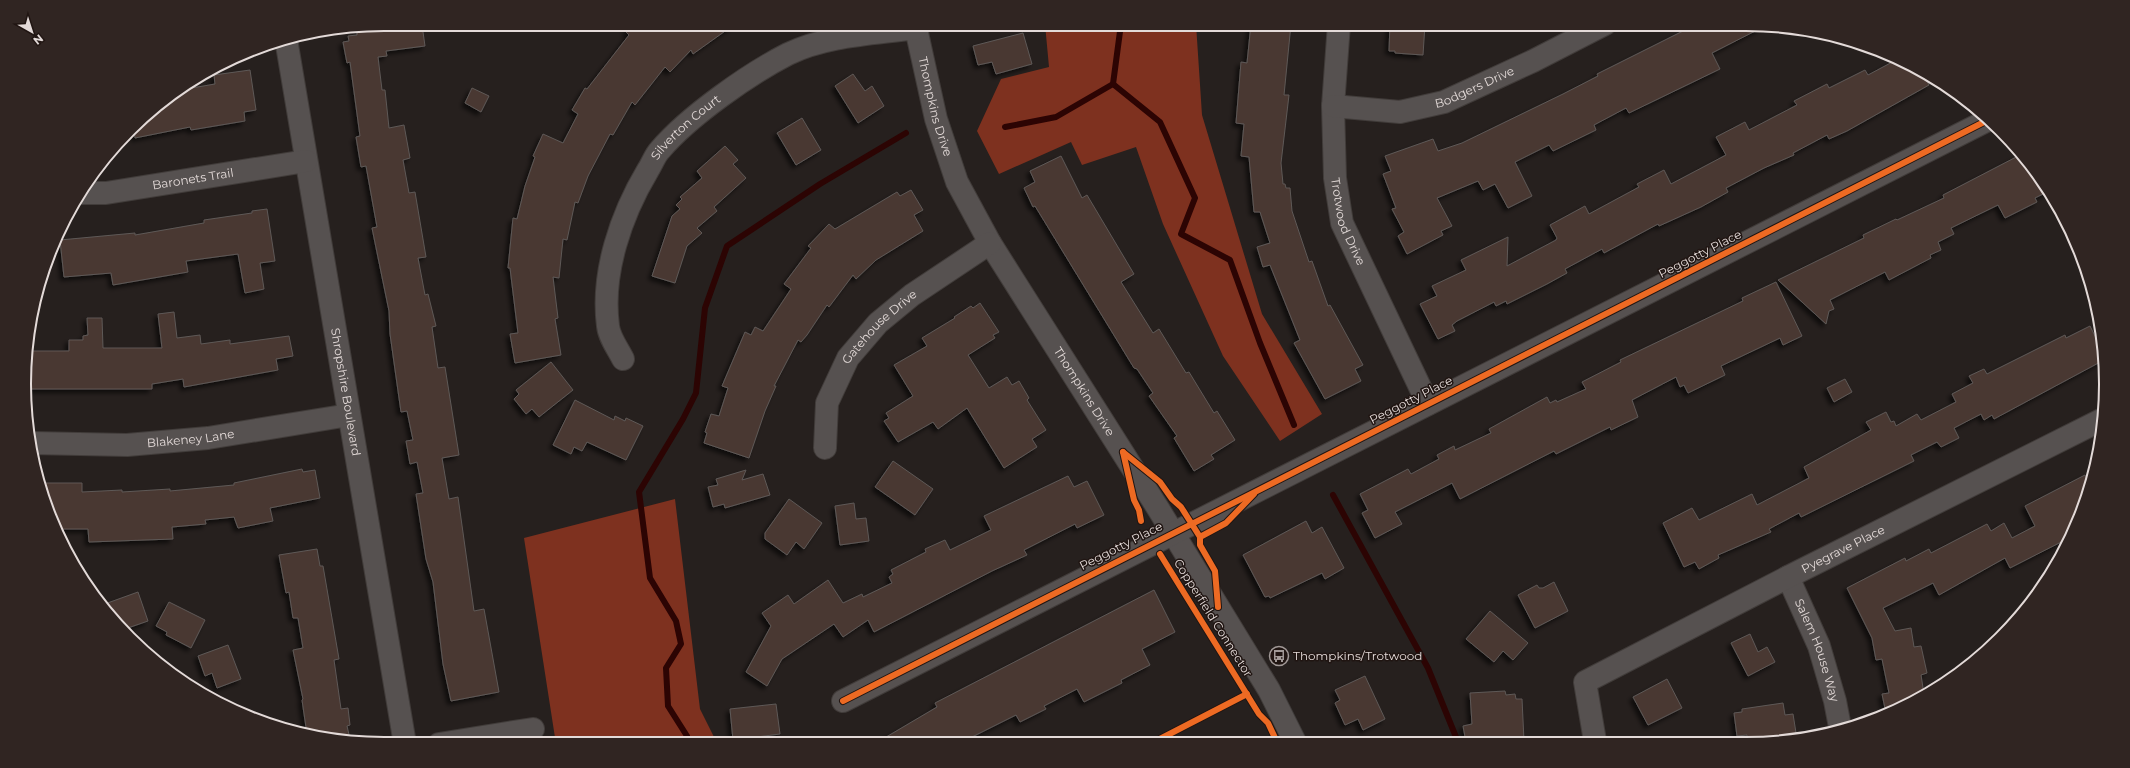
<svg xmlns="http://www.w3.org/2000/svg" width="2130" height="768" viewBox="0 0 2130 768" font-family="Montserrat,sans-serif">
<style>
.forest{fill:#7e311f}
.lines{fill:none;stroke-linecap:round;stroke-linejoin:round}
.stream{stroke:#2c0403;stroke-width:6}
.building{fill:#4a3731;stroke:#5e5957;filter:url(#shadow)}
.minor-casing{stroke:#413c3a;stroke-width:24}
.minor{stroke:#565150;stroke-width:22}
.cycleway-casing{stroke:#201512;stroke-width:8}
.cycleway{stroke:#ed6a23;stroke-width:6}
.labels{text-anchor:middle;stroke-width:3;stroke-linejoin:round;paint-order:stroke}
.street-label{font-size:12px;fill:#e3dad8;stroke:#201512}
.poi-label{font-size:12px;fill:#e3dad8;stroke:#201512;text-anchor:start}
.rim{fill:none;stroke:#e3dad8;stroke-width:2}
</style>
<defs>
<filter id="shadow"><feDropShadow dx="-3.5" dy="3.5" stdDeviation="2" flood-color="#0009"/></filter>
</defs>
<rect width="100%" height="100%" fill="#26201e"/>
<g class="forest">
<path d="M 1045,24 L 1196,24 L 1202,115 L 1262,314 L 1322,414 L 1280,441 L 1223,356 L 1163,224 L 1136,147 L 1082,165 L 1071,142 L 999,174 L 977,131 L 1001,79 L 1049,67 Z"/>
<path d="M 675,499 L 700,709 L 717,743 L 556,744 L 524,538 Z"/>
</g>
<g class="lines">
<g class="stream">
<path d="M 1113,84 L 1160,122 L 1195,198 L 1181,234 L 1230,260 L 1260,343 L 1294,425"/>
<path d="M 1005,127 L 1056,117 L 1113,84 L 1121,24"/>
<path d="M 1333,495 L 1428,668 L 1458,742"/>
<path d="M 688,743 L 687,736 L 668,706 L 666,668 L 681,644 L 676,621 L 650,578 L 639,492 L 683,419 L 696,393 L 705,308 L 727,246 L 820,184 L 906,133"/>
</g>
</g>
<g class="building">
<path d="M 633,24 L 735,24 L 693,54 L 691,50 L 670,72 L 665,67 L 635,105 L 632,102 L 613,135 L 610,134 L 588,176 L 578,203 L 575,202 L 567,240 L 563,239 L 559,278 L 553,277 L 558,318 L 555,319 L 561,355 L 515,363 L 510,334 L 518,333 L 510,268 L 508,268 L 513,218 L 517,219 L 525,186 L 535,157 L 533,156 L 543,134 L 563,143 L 578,114 L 572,110 L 585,88 L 587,89 L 629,35 L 626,32 Z"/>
<path d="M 1251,24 L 1291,24 L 1284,95 L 1289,95 L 1281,163 L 1283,184 L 1285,184 L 1286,188 L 1290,188 L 1292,211 L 1309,262 L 1312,261 L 1328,306 L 1330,305 L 1363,365 L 1355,369 L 1361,381 L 1325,399 L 1294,343 L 1300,340 L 1270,265 L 1263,267 L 1257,247 L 1270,243 L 1260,212 L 1254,212 L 1249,157 L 1241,156 L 1244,124 L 1236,123 L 1241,62 L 1247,63 Z"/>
<path d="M 1390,24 L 1425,24 L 1423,55 L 1395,53 L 1395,51 L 1389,51 Z"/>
<path d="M 1697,24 L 1746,24 L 1765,26 L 1712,53 L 1720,69 L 1629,113 L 1626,108 L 1594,125 L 1596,130 L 1553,151 L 1549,145 L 1515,162 L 1532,196 L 1508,208 L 1495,184 L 1483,190 L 1478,181 L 1437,198 L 1452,226 L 1441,231 L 1443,235 L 1407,254 L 1398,236 L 1404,232 L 1392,209 L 1396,208 L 1383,174 L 1391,171 L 1385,156 L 1433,139 L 1438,151 L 1462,143 L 1563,94 L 1598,76 L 1597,74 Z"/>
<path d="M 390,25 L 391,29 L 422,25 L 425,46 L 386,51 L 387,56 L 378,57 L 382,90 L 385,90 L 389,128 L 404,125 L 410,158 L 403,160 L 409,193 L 415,192 L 426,257 L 418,258 L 425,295 L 428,294 L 436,326 L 432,327 L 438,368 L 445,367 L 459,455 L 442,458 L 449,499 L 458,497 L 474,611 L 484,609 L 499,692 L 451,701 L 443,664 L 433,582 L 426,559 L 416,494 L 423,493 L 417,462 L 410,464 L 406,441 L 413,440 L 407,411 L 401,412 L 390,334 L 389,311 L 372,228 L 377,227 L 366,166 L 361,167 L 356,137 L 360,136 L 350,62 L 347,63 L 343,42 L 349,41 L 348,36 L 357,35 L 357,31 Z"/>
<path d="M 1023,33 L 1032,64 L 996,74 L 992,62 L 978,65 L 973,46 Z"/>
<path d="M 1898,59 L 1922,71 L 1929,85 L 1847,131 L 1829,139 L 1827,135 L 1793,153 L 1794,155 L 1764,168 L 1726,188 L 1728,192 L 1701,207 L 1659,226 L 1658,224 L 1604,253 L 1602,249 L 1565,269 L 1567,273 L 1547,284 L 1507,304 L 1506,301 L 1496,306 L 1494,302 L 1457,321 L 1452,325 L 1455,331 L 1438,339 L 1420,304 L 1437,296 L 1432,286 L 1466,270 L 1461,260 L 1508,237 L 1507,266 L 1556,240 L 1557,238 L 1550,225 L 1585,206 L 1589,214 L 1639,187 L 1637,184 L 1664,170 L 1671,184 L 1726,155 L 1716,137 L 1745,122 L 1749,130 L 1797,105 L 1794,101 L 1827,84 L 1829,88 L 1865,70 L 1868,75 Z"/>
<path d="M 250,70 L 256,110 L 244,112 L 245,121 L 191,130 L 190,127 L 135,138 L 134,127 L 146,113 L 186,89 L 215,84 L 214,75 Z"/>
<path d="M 853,74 L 865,91 L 872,86 L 884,106 L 858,123 L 835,86 Z"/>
<path d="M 472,88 L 489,96 L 481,112 L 465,103 Z"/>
<path d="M 802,118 L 821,150 L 796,165 L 777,133 Z"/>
<path d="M 725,146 L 738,160 L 733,164 L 746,178 L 714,207 L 717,211 L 697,228 L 702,233 L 687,246 L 675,283 L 652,276 L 672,216 L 680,209 L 676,205 L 682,199 L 680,197 L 702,178 L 697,171 Z"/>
<path d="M 2022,154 L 2049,191 L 2035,198 L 2037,202 L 2005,218 L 1998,205 L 1951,228 L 1954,234 L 1938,242 L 1941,250 L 1930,255 L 1931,258 L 1889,280 L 1885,272 L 1830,300 L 1834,309 L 1829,311 L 1826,324 L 1778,280 L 1864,238 L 1863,235 L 1896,219 L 1897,220 L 1944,198 L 1943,195 Z"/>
<path d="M 1061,156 L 1082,198 L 1087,195 L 1134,274 L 1121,282 L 1153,333 L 1159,329 L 1186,373 L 1189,372 L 1214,413 L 1217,411 L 1235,440 L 1211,455 L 1214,459 L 1194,471 L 1174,438 L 1177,436 L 1149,396 L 1153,393 L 1137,369 L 1134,368 L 1035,206 L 1033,207 L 1024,188 L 1035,182 L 1030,171 Z"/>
<path d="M 911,190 L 923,210 L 914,215 L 923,231 L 876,260 L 856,279 L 853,275 L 829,307 L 827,305 L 807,335 L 801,342 L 798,340 L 774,386 L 776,386 L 765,411 L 749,458 L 704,443 L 707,433 L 705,432 L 711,414 L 719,416 L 728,388 L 722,386 L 745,332 L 751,335 L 755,327 L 763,331 L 791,289 L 784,284 L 811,248 L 808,246 L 829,224 L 835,229 L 897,192 L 900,196 Z"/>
<path d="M 267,209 L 275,261 L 260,263 L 264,289 L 245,293 L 238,254 L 186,261 L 188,272 L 113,285 L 111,273 L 64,277 L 60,240 L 135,233 L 135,235 L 204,223 L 204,220 L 252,213 L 252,211 Z"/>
<path d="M 1776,282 L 1802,336 L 1783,345 L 1780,338 L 1721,366 L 1725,375 L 1688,393 L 1684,385 L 1680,387 L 1676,377 L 1632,400 L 1638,417 L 1611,430 L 1610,427 L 1556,454 L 1554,451 L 1460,499 L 1452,483 L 1395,512 L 1402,524 L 1375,538 L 1362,513 L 1368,510 L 1360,494 L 1408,469 L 1411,474 L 1439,459 L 1437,455 L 1454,446 L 1455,450 L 1491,433 L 1489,429 L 1547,397 L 1550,403 L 1556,400 L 1557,402 L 1586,389 L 1582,382 L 1621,362 L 1620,360 L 1743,301 L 1742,298 Z"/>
<path d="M 980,303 L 999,332 L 993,335 L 995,338 L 968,355 L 989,388 L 1007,377 L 1012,385 L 1019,381 L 1029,398 L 1027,400 L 1046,430 L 1032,439 L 1037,447 L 1004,468 L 967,408 L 938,429 L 933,422 L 898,442 L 884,421 L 889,418 L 886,413 L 913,396 L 894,365 L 927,346 L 922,338 L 955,318 L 954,317 L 971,306 L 973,308 Z"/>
<path d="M 174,312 L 177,338 L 200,335 L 201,344 L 230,340 L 230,344 L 289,336 L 293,356 L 276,359 L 278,370 L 184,387 L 183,379 L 152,384 L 152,389 L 25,389 L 27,351 L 69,351 L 69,340 L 83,340 L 83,336 L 88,335 L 87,318 L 102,318 L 103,348 L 162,348 L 158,314 Z"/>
<path d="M 2090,326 L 2103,352 L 2104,360 L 1994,419 L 1992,415 L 1984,420 L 1981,414 L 1954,428 L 1959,438 L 1941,447 L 1937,442 L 1911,455 L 1914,461 L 1801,517 L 1799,513 L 1769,529 L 1771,532 L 1718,555 L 1719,558 L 1699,569 L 1695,562 L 1684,567 L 1663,523 L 1692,508 L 1699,520 L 1752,494 L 1757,505 L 1809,478 L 1804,467 L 1871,430 L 1866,422 L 1886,412 L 1891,422 L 1894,421 L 1896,426 L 1917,414 L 1921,420 L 1956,402 L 1952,394 L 1973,383 L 1969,376 L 1984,369 L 1987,374 L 2065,335 L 2066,338 Z"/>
<path d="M 551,362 L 573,390 L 539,417 L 532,409 L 526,414 L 514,399 L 519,394 L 516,390 Z"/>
<path d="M 1845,379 L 1852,392 L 1834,402 L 1827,388 Z"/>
<path d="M 575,400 L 614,420 L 615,416 L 625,421 L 626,418 L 643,426 L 626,460 L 587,442 L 582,451 L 574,447 L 571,454 L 553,445 Z"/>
<path d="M 893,461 L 933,489 L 915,515 L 875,487 Z"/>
<path d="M 302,469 L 303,472 L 315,470 L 320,498 L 270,508 L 273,521 L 238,528 L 234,517 L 205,520 L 206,524 L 172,527 L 173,539 L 89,542 L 88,529 L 60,529 L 44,494 L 44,483 L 82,483 L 82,492 L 122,490 L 122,492 L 170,489 L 170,491 L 234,485 L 234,483 Z"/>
<path d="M 746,470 L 742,480 L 763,474 L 770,495 L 725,508 L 724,504 L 713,507 L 708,487 L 718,485 L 716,479 Z"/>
<path d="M 2085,475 L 2090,485 L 2069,538 L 2010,568 L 2005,558 L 1939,595 L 1933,583 L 1883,608 L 1895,631 L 1911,628 L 1914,647 L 1921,646 L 1927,673 L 1921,675 L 1924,694 L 1905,707 L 1886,713 L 1882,694 L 1889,693 L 1882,659 L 1876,660 L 1872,638 L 1847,588 L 1905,558 L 1906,561 L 1929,549 L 1931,553 L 1987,524 L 1991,531 L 2004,523 L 2012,538 L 2035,526 L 2025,506 Z"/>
<path d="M 1068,476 L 1074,487 L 1087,481 L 1104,515 L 1077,528 L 1075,524 L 1024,550 L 1027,555 L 992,571 L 874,632 L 868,620 L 843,637 L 834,624 L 782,659 L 767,686 L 746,672 L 771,626 L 762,613 L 788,595 L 794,604 L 828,580 L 843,603 L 862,594 L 863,597 L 892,583 L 889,577 L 893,574 L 891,570 L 926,552 L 925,549 L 945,540 L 950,550 L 991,530 L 984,516 Z"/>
<path d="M 789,499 L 822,523 L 804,549 L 796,542 L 787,555 L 765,539 L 765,533 Z"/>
<path d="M 854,503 L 856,519 L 866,518 L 869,541 L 840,545 L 835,506 Z"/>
<path d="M 1306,521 L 1312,533 L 1322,527 L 1344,568 L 1325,579 L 1322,573 L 1270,598 L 1269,596 L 1265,597 L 1243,555 Z"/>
<path d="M 317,549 L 320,566 L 323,566 L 339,659 L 334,660 L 341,709 L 348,708 L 350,725 L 347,726 L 350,739 L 307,734 L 302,700 L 303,699 L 293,650 L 303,648 L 298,618 L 293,618 L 289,592 L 286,593 L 279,555 Z"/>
<path d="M 1554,582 L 1568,611 L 1535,628 L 1518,595 L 1537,585 L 1539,588 L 1543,588 Z"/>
<path d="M 1154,590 L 1175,632 L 1142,649 L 1150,665 L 1121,680 L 1122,683 L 1084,702 L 1077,689 L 1044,706 L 1046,709 L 1020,722 L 1016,715 L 970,738 L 972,743 L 876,743 L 937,707 L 935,703 Z"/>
<path d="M 138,592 L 148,621 L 122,630 L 102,605 Z"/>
<path d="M 169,602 L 205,620 L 191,648 L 166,635 L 167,632 L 156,626 Z"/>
<path d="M 1490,611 L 1528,643 L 1513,660 L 1503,651 L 1494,662 L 1466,639 Z"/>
<path d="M 1750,634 L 1758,652 L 1767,647 L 1775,662 L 1748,676 L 1731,643 Z"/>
<path d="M 228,645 L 241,679 L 217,688 L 212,673 L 205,676 L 198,656 Z"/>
<path d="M 1365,676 L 1385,719 L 1363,730 L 1358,719 L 1345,725 L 1335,703 L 1340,700 L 1335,690 Z"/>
<path d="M 1667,679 L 1682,708 L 1648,725 L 1633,697 Z"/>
<path d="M 1505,691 L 1506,695 L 1515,694 L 1516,699 L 1522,699 L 1524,741 L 1466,742 L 1463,726 L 1472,724 L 1470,693 Z"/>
<path d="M 1783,703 L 1785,715 L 1793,714 L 1797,739 L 1781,741 L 1748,741 L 1747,735 L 1737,736 L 1734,713 L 1742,712 L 1742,709 Z"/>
<path d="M 776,704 L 780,734 L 733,740 L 730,709 Z"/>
</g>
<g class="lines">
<g class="minor-casing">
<g id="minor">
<path id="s1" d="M 915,24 L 936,119 L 957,182 L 990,243 L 1159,510 L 1269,690 L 1295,742"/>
<path id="s2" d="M 1339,24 L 1333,106 L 1335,178 L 1342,223 L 1428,404"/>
<path id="s3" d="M 286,39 L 405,744"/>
<path id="s4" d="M 1333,106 L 1400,112 L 1444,102 L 1533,61 L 1605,24"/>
<path id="s5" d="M 81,193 L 106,193 L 306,161"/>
<path id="s6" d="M 623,359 C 618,349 609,337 608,326 C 601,273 621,215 648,170 C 652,164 655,155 660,150 C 689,116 749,74 788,54 C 827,35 874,34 916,28"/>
<path id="s7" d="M 31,443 L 127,445 L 208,438 L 349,415"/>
<path id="s8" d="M 825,448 L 827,403 L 848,358 L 878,323 L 912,295 L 990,243"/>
<path id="s9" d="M 1788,577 L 1819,646 L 1835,701 L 1840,727"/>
<path d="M 843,701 L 1988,120"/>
<path id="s10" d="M 1595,741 L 1585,682 L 1788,577 L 2103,419"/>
<path d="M 439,744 L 533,729"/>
</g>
</g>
<use href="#minor" class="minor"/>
<g class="cycleway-casing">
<g id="cycleway">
<path d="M 1123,452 L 1160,482 L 1172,499 L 1181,507 L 1200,537"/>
<path d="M 1123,452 L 1134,500 L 1139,510 L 1141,521"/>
<path d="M 1160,554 L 1259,714 L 1268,723 L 1277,742"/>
<path d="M 1218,607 L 1215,571 L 1200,545 L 1200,537 L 1226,523 L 1254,494"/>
<path d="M 843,701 L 1988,120"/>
<path d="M 1154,742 L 1247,694"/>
</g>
</g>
<use href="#cycleway" class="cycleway"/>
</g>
<defs>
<g id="bus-ring" transform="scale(1)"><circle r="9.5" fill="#201512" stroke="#a19997" stroke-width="1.5"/><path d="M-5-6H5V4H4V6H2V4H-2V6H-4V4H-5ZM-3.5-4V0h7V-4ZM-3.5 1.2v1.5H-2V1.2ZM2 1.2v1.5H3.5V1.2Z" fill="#a19997"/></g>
</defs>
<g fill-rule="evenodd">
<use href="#bus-ring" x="1279" y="656"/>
</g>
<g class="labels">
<g class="street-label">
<text dy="4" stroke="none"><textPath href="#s4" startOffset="146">Bodgers Drive</textPath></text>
<text dy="4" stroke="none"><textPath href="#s1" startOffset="85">Thompkins Drive</textPath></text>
<text dy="4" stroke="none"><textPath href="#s6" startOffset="258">Silverton Court</textPath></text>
<text dy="4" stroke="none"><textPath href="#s5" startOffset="113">Baronets Trail</textPath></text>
<text dy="4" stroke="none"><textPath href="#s2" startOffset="200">Trotwood Drive</textPath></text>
<text transform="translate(1700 254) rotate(-27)" y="4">Peggotty Place</text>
<text dy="4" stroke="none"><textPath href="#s8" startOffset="139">Gatehouse Drive</textPath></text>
<text dy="4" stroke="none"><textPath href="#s1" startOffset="409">Thompkins Drive</textPath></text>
<text dy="4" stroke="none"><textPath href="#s3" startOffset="358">Shropshire Boulevard</textPath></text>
<text transform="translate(1411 400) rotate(-27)" y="4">Peggotty Place</text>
<text dy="4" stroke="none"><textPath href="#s7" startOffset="160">Blakeney Lane</textPath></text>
<text transform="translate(1121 546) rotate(-27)" y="4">Peggotty Place</text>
<text dy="4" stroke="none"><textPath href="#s10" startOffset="350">Pyegrave Place</textPath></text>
<text transform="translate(1213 618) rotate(58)" y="4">Copperfield Connector</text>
<text dy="4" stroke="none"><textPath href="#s9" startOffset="79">Salem House Way</textPath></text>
</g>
<g class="poi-label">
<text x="1293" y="660">Thompkins/Trotwood</text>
</g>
</g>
<path d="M0 0H2130V768H0ZM384 31H1746A353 353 0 0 1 2099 384V384A353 353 0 0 1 1746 737H384A353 353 0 0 1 31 384V384A353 353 0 0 1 384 31Z" fill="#302522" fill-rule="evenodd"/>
<path class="rim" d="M384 31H1746A353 353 0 0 1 2099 384V384A353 353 0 0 1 1746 737H384A353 353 0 0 1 31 384V384A353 353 0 0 1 384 31Z"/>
<g transform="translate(32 32) rotate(141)" stroke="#201512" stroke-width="3" paint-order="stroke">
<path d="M0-3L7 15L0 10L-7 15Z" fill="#e3dad8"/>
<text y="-6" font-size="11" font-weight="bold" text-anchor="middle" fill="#e3dad8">N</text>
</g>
</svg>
